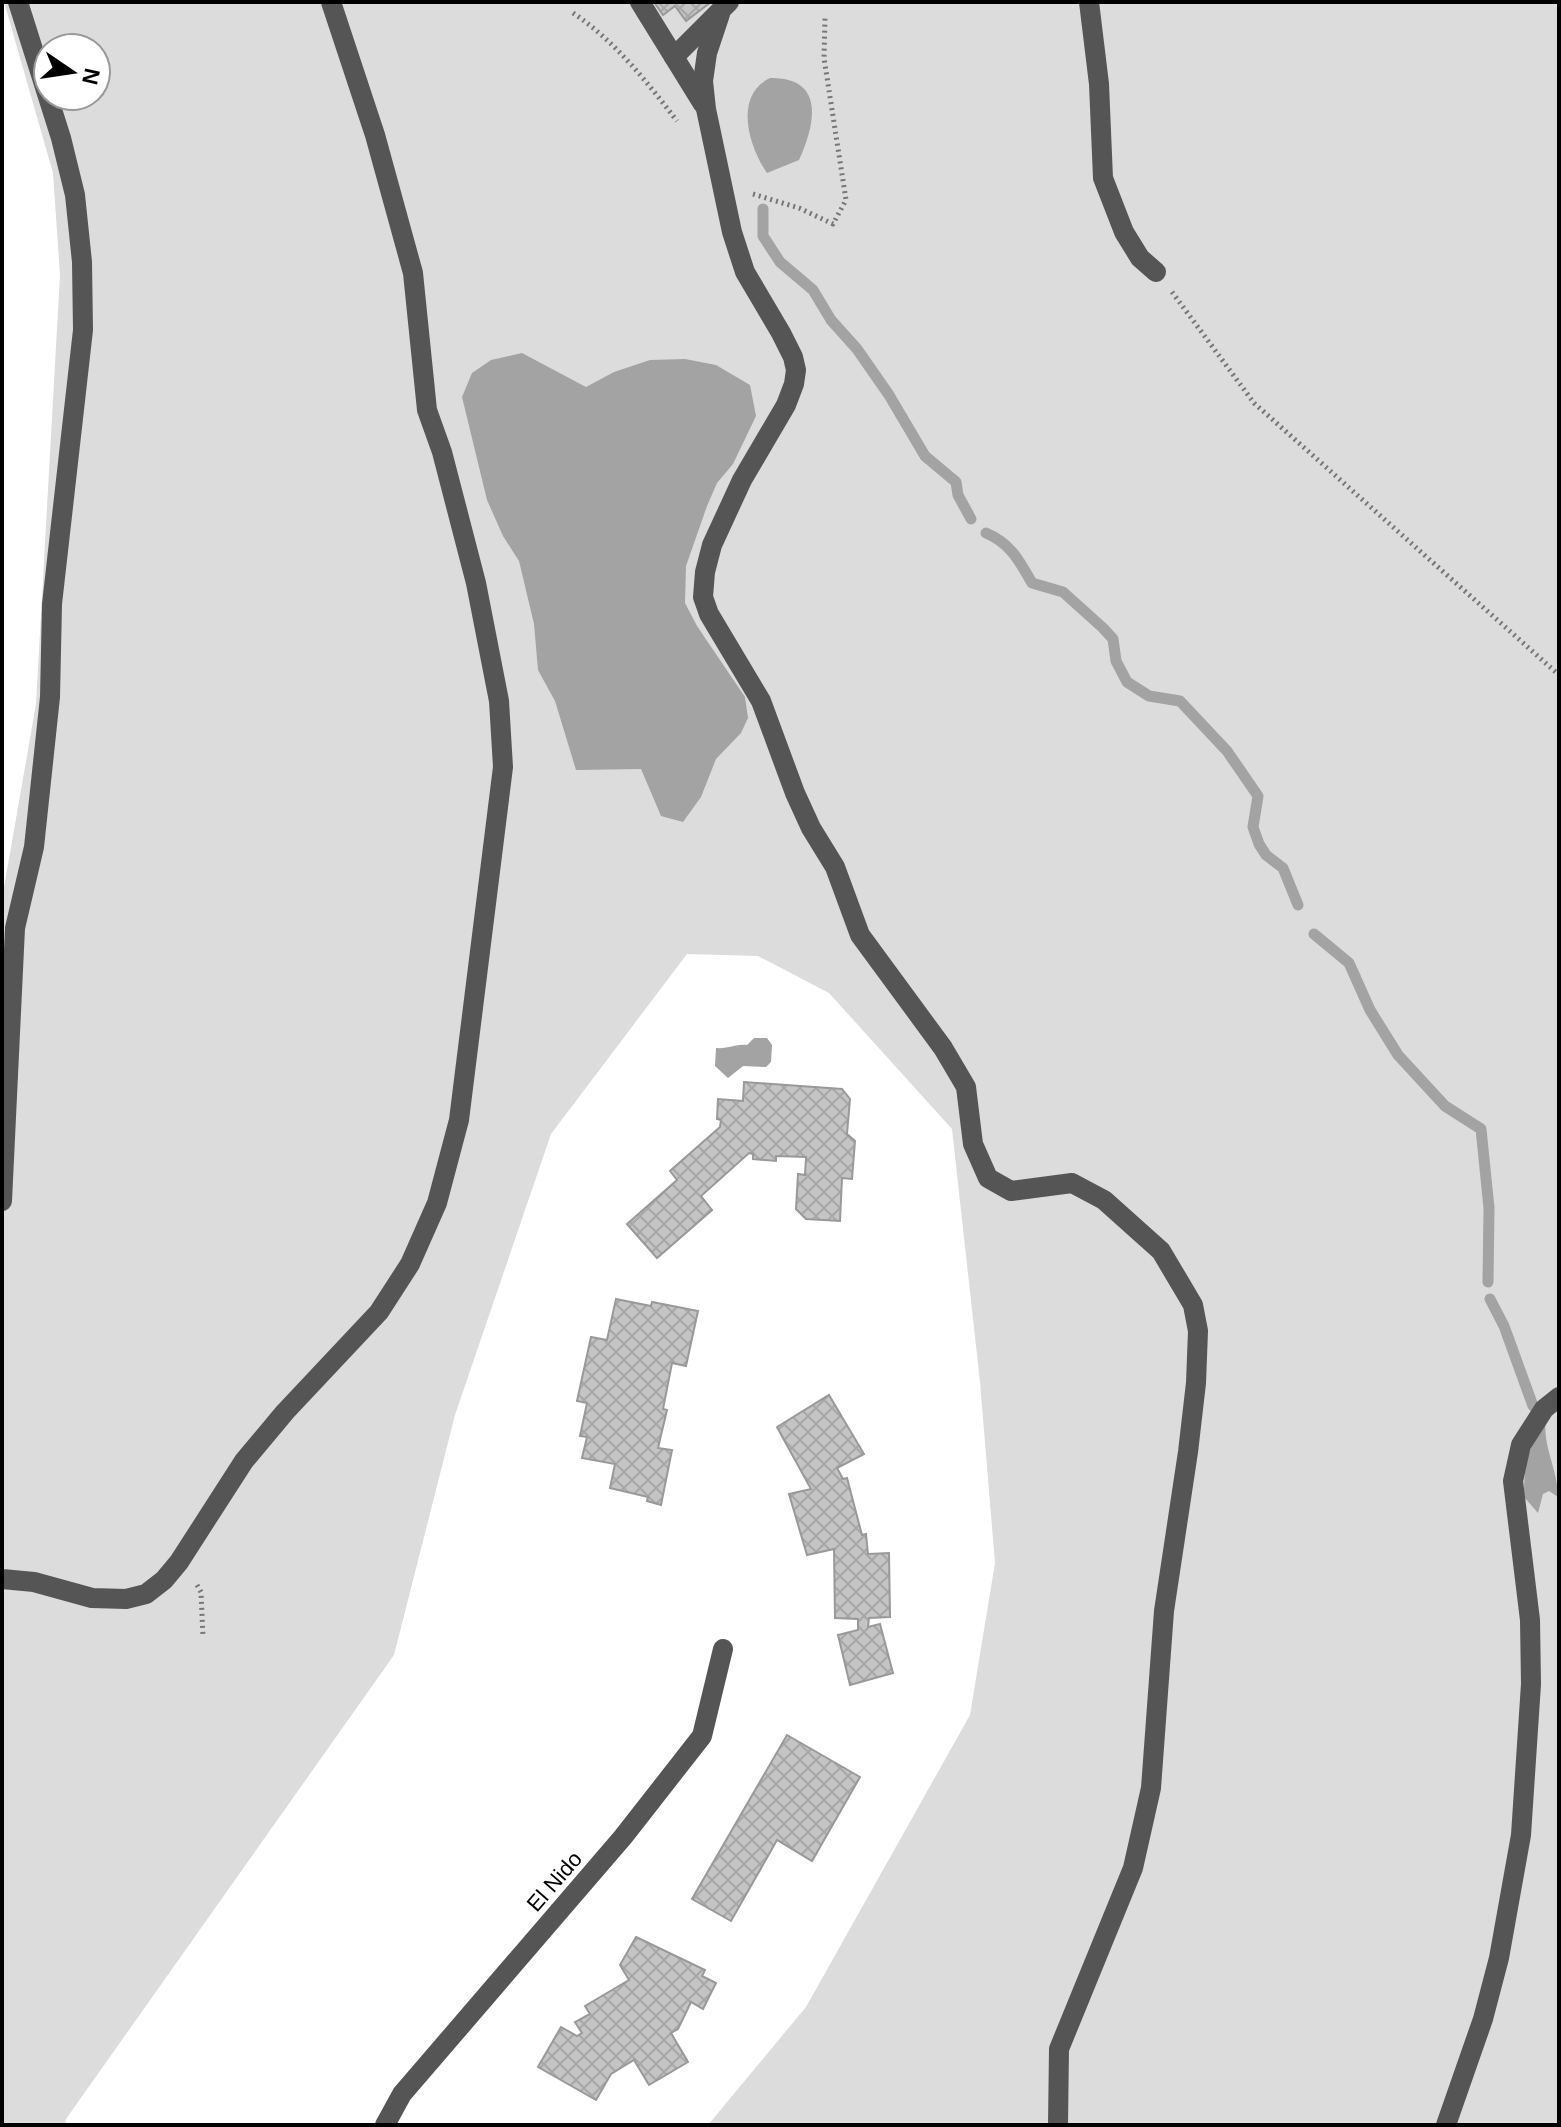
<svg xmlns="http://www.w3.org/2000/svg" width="1561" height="2127" viewBox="0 0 1561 2127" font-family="Helvetica,sans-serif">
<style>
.green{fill:#dcdcdc;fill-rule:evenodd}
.water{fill:#a3a3a3}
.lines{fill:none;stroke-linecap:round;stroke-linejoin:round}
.stream{stroke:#a3a3a3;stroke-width:11}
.building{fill:url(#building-cross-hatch);stroke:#999;stroke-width:2}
.path{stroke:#777;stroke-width:5;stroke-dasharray:2 4;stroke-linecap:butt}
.minor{stroke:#555;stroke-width:20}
.labels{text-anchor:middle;stroke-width:6;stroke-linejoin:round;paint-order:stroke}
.street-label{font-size:22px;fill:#000;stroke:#fff}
</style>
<defs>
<pattern id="building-cross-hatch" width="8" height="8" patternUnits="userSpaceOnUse" patternTransform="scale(2)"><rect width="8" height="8" fill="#c4c4c4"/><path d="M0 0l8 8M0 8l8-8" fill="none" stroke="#a7a7a7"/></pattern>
</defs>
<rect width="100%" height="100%" fill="#fff"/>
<path class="green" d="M 4,2 L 1559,2 L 1559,2125 L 708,2125 L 806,2007 L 970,1715 L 995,1563 L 980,1382 L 952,1129 L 829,993 L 758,956 L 687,954 L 551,1134 L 455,1415 L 394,1655 L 66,2119 L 65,2125 L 2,2125 L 2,899 L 36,704 L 60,275 L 53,173 ZM 48,48 L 96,48 L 96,96 L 48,96 Z"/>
<g class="water">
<path d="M 770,78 C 826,77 815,125 799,160 L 767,173 C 749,147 733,96 770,78 Z"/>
<path d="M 522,353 L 586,387 L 614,372 L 650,360 L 685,359 L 716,365 L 750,385 L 756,416 L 733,464 L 717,483 L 707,506 L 686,566 L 685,603 L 697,626 L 745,697 L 748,718 L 741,733 L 716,759 L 701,797 L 683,822 L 661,816 L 641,769 L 576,770 L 555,701 L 538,670 L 534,624 L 519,561 L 503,536 L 487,500 L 462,397 L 472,373 L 491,360 Z"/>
<path d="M 754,1038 L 767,1038 L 772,1045 L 771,1062 L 766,1067 L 743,1066 L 728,1078 L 715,1066 L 716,1048 C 729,1049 735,1044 747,1045 Z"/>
<path d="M 1546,1419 C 1542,1446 1558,1469 1558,1497 L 1549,1491 L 1543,1494 L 1538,1513 L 1524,1497 C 1524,1458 1528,1452 1546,1419 Z"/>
</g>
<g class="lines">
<g class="stream">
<path d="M 763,209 L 763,236 L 780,262 L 813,290 L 831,320 L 857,349 L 889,395 L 925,456 L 956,482 L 958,495 L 971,519"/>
<path d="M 986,533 C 1010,543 1019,560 1032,583 L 1063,592 L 1103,628 L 1113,639 L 1116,661 L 1127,682 L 1149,696 L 1180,701 L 1227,751 L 1258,796 L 1253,827 L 1259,844 L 1266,855 L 1283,868 L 1298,905"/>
<path d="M 1314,934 L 1349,963 L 1370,1010 L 1398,1055 L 1445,1106 L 1481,1129 L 1489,1208 L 1488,1282"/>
<path d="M 1490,1299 L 1504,1326 L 1533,1406"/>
</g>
</g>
<g class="building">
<path d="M 654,2 L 711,2 L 686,21 L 675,6 L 663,15 Z"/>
<path d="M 744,1082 L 842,1089 L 850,1099 L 847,1134 L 855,1141 L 852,1179 L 842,1178 L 840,1221 L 806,1219 L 796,1209 L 798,1174 L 805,1175 L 806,1157 L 776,1156 L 776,1161 L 753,1159 L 753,1154 L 749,1153 L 701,1196 L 712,1210 L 657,1258 L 627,1224 L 677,1180 L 670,1171 L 720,1127 L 721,1120 L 717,1119 L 718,1099 L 743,1101 Z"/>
<path d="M 616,1299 L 651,1306 L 652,1302 L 698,1311 L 686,1366 L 672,1363 L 663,1409 L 667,1410 L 658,1448 L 672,1450 L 661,1505 L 647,1501 L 648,1497 L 610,1488 L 615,1464 L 582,1458 L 587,1437 L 580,1436 L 587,1403 L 577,1401 L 591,1337 L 607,1340 Z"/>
<path d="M 829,1395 L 864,1454 L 837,1468 L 843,1479 L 847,1478 L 862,1535 L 866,1534 L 868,1554 L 889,1553 L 890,1617 L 869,1618 L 868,1627 L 880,1624 L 893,1673 L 850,1685 L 838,1635 L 858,1630 L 858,1619 L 835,1618 L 834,1549 L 807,1555 L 789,1494 L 811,1489 L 777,1427 Z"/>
<path d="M 787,1735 L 860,1777 L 812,1861 L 777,1840 L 731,1921 L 692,1899 Z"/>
<path d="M 636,1937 L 705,1970 L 702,1976 L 716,1983 L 703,2009 L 691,2002 L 678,2029 L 671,2033 L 688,2062 L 649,2085 L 634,2060 L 611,2074 L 596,2100 L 538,2067 L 561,2027 L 577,2036 L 582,2033 L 575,2022 L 590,2014 L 585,2006 L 629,1980 L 620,1965 Z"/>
</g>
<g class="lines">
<g class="path">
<path d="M 573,13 C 615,41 647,82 677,121"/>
<path d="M 753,194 L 799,208 L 833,224 L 846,200 L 824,58 L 825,18"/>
<path d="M 1172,292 L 1254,403 L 1559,675"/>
<path d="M 197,1585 L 201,1592 L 203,1637"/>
</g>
<g class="minor">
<path d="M 640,2 L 703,104"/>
<path d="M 1089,2 L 1099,84 L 1103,178 L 1124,232 L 1140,258 L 1156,272"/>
<path d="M 720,14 L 707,53 L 703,81 L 706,109 L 732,232 L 745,272 L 781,333 L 793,357 L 796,370 L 794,384 L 786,405 L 742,480 L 712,545 L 705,572 L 703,597 L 709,614 L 761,701 L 795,793 L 811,828 L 835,867 L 860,935 L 943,1048 L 966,1087 L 973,1144 L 988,1178 L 1011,1191 L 1072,1183 L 1104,1200 L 1161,1251 L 1193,1305 L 1198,1331 L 1196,1383 L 1188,1452 L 1164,1611 L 1151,1788 L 1133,1868 L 1059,2049 L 1058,2125"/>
<path d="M 674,57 L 729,2"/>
<path d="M 2,1201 L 15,928 L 34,847 L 50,697 L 52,604 L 83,330 L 82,262 L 75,195 L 61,138 L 18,2"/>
<path d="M 2,1579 L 34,1582 L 92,1598 L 126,1599 L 146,1594 L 164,1580 L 179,1562 L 244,1461 L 285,1412 L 379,1312 L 410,1264 L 437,1203 L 459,1120 L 503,767 L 499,701 L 476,583 L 442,452 L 427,410 L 413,273 L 375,135 L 331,2"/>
<path d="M 385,2125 L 402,2094 L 623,1837 L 702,1736 L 723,1649"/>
<path d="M 1446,2125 L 1483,2019 L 1499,1958 L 1521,1835 L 1531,1684 L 1530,1620 L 1513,1481 L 1521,1445 L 1544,1409 L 1559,1397"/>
</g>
</g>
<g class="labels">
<g class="street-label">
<text transform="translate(554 1881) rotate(-49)" y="8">El Nido</text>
</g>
</g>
<rect width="1561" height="2127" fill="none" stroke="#000000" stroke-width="8"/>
<g transform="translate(72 72) rotate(103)"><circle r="38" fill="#ffffff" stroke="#999999" stroke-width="2"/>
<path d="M0-6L14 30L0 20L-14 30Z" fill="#000000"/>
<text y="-12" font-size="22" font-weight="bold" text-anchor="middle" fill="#000000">N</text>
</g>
</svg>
